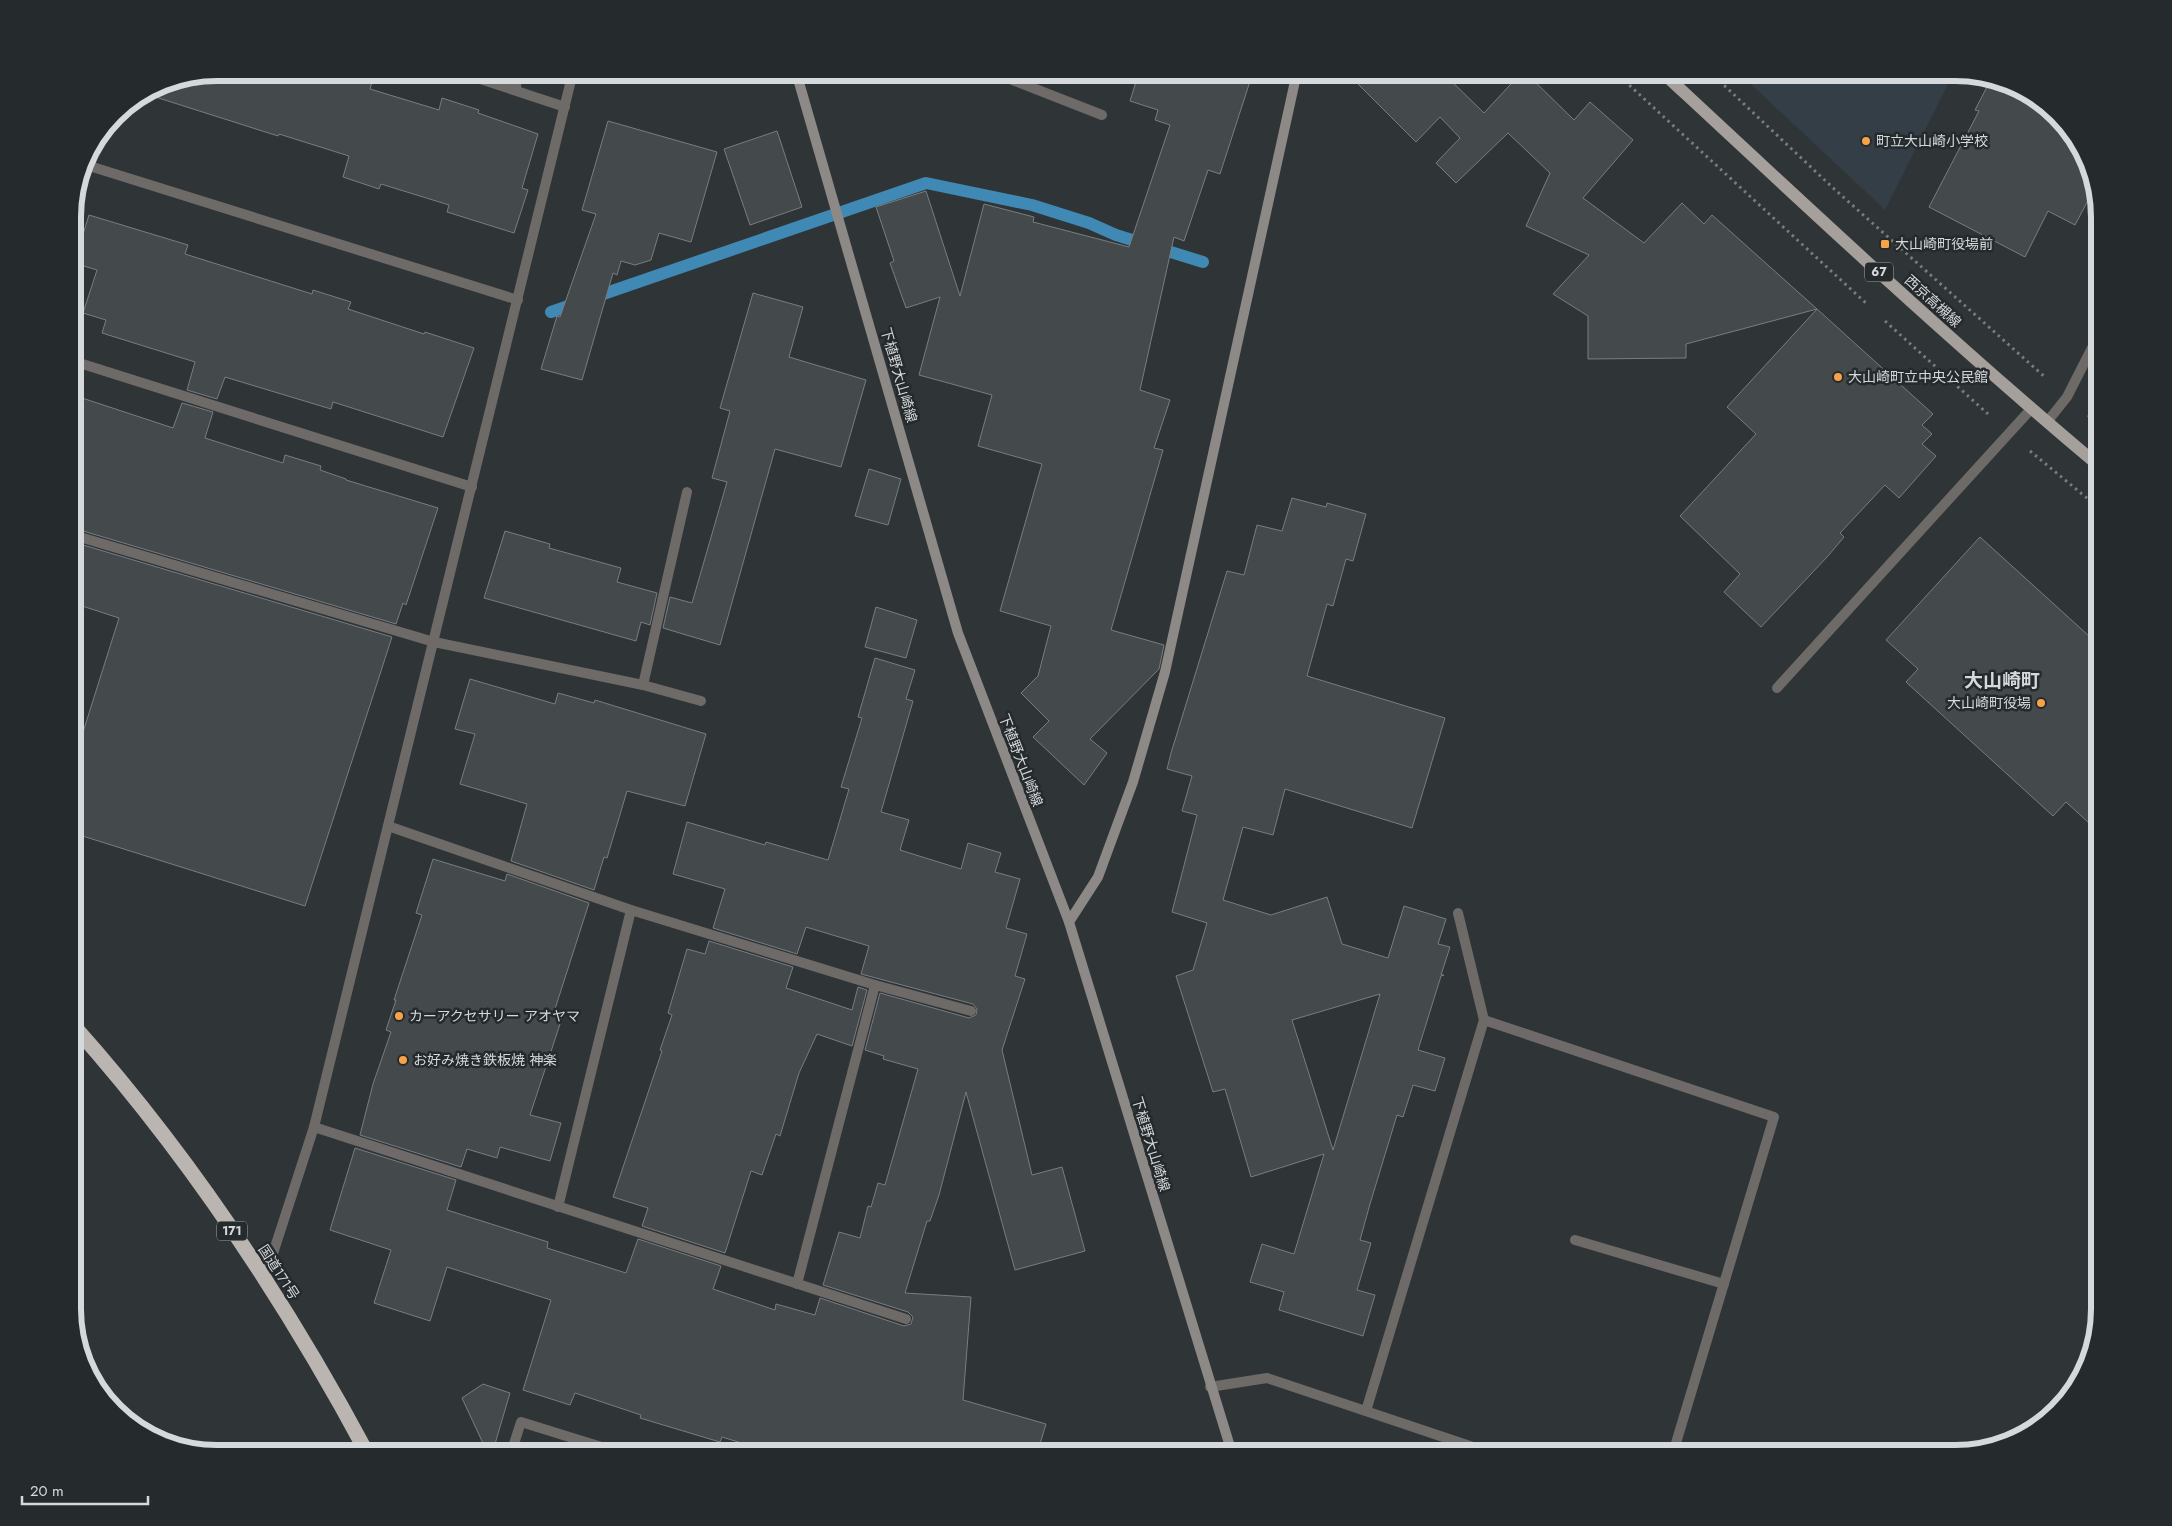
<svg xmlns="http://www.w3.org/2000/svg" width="2172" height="1526" viewBox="0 0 2172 1526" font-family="Jost,'Noto Sans JP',sans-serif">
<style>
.built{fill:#343e46}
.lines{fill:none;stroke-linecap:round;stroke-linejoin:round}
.stream{stroke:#4089b5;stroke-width:12}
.building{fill:#44494c;stroke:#787d81;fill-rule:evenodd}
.path{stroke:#787c7f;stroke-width:3;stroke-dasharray:2.5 4;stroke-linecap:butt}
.lane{stroke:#6d6a68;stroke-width:10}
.street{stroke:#6d6a68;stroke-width:10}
.secondary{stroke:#8c8986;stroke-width:10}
.primary{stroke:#a5a09c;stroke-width:12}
.highway{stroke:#bbb5b1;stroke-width:15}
.poi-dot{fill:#f7a149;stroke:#252a2d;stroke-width:2}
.labels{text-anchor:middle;stroke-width:5;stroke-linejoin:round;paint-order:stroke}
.shield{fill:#252a2d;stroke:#a1a4a7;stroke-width:1}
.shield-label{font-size:12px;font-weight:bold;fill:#d6d9db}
.poi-label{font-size:14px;fill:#d6d9db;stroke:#252a2d;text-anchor:start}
.street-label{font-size:14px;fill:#d6d9db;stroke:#252a2d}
.district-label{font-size:19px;font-weight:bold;fill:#d6d9db;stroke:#252a2d}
.rim{fill:none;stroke:#d6d9db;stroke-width:6}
</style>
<rect width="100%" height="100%" fill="#2f3437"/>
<path class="built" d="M 1954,72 L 1885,210 L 1739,73 L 1739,72 Z"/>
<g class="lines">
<path class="stream" d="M 551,312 L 926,183 L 1032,205 L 1089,223 L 1116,235 L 1203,262"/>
</g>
<g class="building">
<path d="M 218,72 L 375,72 L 370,89 L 439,110 L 442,98 L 479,110 L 478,113 L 538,134 L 522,188 L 528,190 L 514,233 L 447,212 L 449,205 L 381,184 L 379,189 L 343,177 L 349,156 L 279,134 L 278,136 L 146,94 L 162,83 Z"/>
<path d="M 1139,72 L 1253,72 L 1220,174 L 1208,170 L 1184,241 L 1174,237 L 1140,390 L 1170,400 L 1154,448 L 1163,450 L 1111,630 L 1164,645 L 1159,669 L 1090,739 L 1107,753 L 1084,785 L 1033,737 L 1049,721 L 1021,693 L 1038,676 L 1051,626 L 1000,611 L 1042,464 L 978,446 L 992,395 L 919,375 L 940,297 L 906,308 L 890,263 L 894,261 L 876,207 L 926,191 L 960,296 L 984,204 L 1034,217 L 1033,222 L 1129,247 L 1170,125 L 1155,120 L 1158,110 L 1130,101 Z"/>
<path d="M 1346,72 L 1442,72 L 1484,113 L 1522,72 L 1525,72 L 1574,120 L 1590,102 L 1633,140 L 1583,198 L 1644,243 L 1682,203 L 1704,224 L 1712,215 L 1817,309 L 1686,344 L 1686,358 L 1588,359 L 1588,316 L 1553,294 L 1589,255 L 1526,226 L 1550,173 L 1508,133 L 1456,183 L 1436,163 L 1460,138 L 1440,117 L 1416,142 Z"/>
<path d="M 1989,83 L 2035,97 L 2080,145 L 2093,191 L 2075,225 L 2048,211 L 2025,257 L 1929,207 L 1979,111 L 1975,110 Z"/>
<path d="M 608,121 L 717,152 L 691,242 L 659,233 L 651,260 L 635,265 L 621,261 L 617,275 L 613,273 L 582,380 L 541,369 L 557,316 L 560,317 L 596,214 L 582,210 Z"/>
<path d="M 777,131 L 802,207 L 750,225 L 724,149 Z"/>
<path d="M 89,215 L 188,245 L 185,254 L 312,294 L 313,290 L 351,302 L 348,309 L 424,334 L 425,332 L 474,348 L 443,437 L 333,402 L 331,409 L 225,377 L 217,399 L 187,390 L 195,362 L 102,333 L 106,320 L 83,313 L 97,270 L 74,263 Z"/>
<path d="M 753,293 L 803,307 L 789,357 L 866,380 L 841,467 L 775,449 L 720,645 L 663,628 L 670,597 L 692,603 L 727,482 L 712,478 L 730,411 L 720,408 Z"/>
<path d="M 1817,309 L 1933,414 L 1922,425 L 1932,434 L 1922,444 L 1936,456 L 1899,498 L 1885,485 L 1840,533 L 1844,537 L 1828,556 L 1761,627 L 1724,592 L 1740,574 L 1680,516 L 1756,434 L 1727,407 Z"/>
<path d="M 73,395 L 173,428 L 182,403 L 213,412 L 205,438 L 283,463 L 285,455 L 321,466 L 320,470 L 346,479 L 346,480 L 438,508 L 406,605 L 403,603 L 396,624 L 73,528 Z"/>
<path d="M 869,469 L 901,479 L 888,525 L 855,516 Z"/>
<path d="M 1292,498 L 1326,507 L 1327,503 L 1366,514 L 1353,561 L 1346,559 L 1333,606 L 1327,604 L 1307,676 L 1445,718 L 1412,828 L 1285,789 L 1273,835 L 1243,827 L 1223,900 L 1271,915 L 1327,897 L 1342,944 L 1388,958 L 1404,906 L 1446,919 L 1438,944 L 1450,947 L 1441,975 L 1444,975 L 1441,976 L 1418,1050 L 1445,1058 L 1435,1091 L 1413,1085 L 1403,1117 L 1397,1115 L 1370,1204 L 1360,1240 L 1371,1243 L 1357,1290 L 1375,1295 L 1363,1336 L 1279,1310 L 1284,1292 L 1250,1282 L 1262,1244 L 1294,1254 L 1324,1154 L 1251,1177 L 1225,1089 L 1213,1092 L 1176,976 L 1193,970 L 1207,923 L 1172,912 L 1197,815 L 1182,811 L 1192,776 L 1167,769 L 1171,753 L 1227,571 L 1244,575 L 1257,525 L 1282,531 ZM 1380,994 L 1333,1150 L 1292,1020 Z"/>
<path d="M 505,531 L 550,544 L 549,548 L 621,568 L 617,582 L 657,593 L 650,625 L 641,622 L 636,641 L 484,598 Z"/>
<path d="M 1980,537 L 2100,646 L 2100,833 L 2066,802 L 2053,816 L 1906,682 L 1918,669 L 1886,640 Z"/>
<path d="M 73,542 L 392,637 L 305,906 L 73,833 L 73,764 L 119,618 L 73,603 Z"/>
<path d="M 876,607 L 917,620 L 906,658 L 865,647 Z"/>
<path d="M 875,658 L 915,670 L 906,699 L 913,701 L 881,812 L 909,820 L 900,850 L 961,869 L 968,843 L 1001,853 L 995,872 L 1020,879 L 1006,928 L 1027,934 L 1015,976 L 1025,979 L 1002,1050 L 1032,1175 L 1062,1167 L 1085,1251 L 1015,1270 L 966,1092 L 939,1195 L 930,1221 L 927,1221 L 905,1293 L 971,1297 L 963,1400 L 1046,1424 L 1037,1454 L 777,1454 L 722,1437 L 720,1442 L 640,1418 L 641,1415 L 575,1393 L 570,1405 L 523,1390 L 551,1300 L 447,1267 L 430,1321 L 374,1303 L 391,1250 L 330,1230 L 355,1148 L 456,1180 L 447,1210 L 548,1242 L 547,1248 L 626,1273 L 638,1239 L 721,1266 L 713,1289 L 775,1310 L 776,1304 L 815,1315 L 820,1298 L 904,1326 L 911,1324 L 913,1317 L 908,1312 L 823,1285 L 839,1232 L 860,1238 L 868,1206 L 871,1207 L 878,1183 L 885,1185 L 918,1069 L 883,1059 L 884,1056 L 865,1050 L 880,993 L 969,1018 L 976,1015 L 977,1009 L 973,1004 L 861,974 L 869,946 L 806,927 L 797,954 L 713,928 L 725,889 L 673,874 L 687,822 L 765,845 L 766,842 L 828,860 L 849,789 L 841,787 L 862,718 L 858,717 Z"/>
<path d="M 470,679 L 555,704 L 558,693 L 594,703 L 595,700 L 706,734 L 685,806 L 627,791 L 607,858 L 604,857 L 594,890 L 511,861 L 527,804 L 460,784 L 475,734 L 455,729 Z"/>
<path d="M 433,859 L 505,881 L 507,874 L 589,903 L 555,1009 L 564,1012 L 530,1115 L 561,1123 L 550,1161 L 500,1147 L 497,1158 L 467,1149 L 461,1167 L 360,1135 L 373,1084 L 391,1032 L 386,1030 L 396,1000 L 394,1000 L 422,915 L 416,913 Z"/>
<path d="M 709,941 L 793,967 L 786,988 L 852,1010 L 858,987 L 867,990 L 852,1046 L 817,1034 L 799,1073 L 780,1136 L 776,1134 L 762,1175 L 751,1171 L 725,1253 L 642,1226 L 648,1208 L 613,1197 L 662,1051 L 660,1050 L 672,1015 L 668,1013 L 687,949 L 705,954 Z"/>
<path d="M 483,1384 L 510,1393 L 492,1454 L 488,1454 L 462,1398 Z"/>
</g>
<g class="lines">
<g class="path">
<path d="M 1615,72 L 1868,305"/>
<path d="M 1710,72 L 1832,187 L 2046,378"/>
<path d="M 1885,321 L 1988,414"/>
<path d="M 2088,415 L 2099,424"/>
<path d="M 2030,451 L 2099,508"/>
</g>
<g class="lane">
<path d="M 2047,422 L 2067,397 L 2099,334"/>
<path d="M 1777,688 L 2031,409"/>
</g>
<g class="street">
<path d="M 459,72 L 565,107"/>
<path d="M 992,72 L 1102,115"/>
<path d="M 516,90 L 517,72"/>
<path d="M 83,164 L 518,300"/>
<path d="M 73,361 L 472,487"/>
<path d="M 73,535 L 434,642 L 643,685 L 701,701"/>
<path d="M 643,685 L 687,492"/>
<path d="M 388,826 L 631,910 L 875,985 L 971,1011"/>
<path d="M 1458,913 L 1484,1020"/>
<path d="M 314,1127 L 906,1319"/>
<path d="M 558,1207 L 631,910"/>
<path d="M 1575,1240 L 1724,1284"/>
<path d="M 265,1278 L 314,1127 L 573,72"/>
<path d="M 797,1284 L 875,985"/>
<path d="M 1210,1387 L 1267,1378 L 1491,1453"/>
<path d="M 1366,1411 L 1484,1020 L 1774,1117 L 1673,1453"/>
<path d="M 511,1453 L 521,1422 L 621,1453"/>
</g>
<g class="secondary">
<path d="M 796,72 L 958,633 L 1069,922 L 1232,1453"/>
<path d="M 1069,922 L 1098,877 L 1133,782 L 1165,672 L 1297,72"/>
</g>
<path class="primary" d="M 1662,72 C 1806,206 1949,340 2099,466"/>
<path class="highway" d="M 73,1025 C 189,1155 285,1300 367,1453"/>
</g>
<g class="poi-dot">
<circle cx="1866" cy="141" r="5"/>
<rect x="1880" y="239" width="10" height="10" rx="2.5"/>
<circle cx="1838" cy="377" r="5"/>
<circle cx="2041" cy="703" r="5"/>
<circle cx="399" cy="1016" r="5"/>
<circle cx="403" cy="1060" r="5"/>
</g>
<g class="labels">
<g class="shield">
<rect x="1865" y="262.5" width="28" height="19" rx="4"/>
<rect x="217" y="1221.5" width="30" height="19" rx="4"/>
</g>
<g class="shield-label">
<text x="1879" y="276">67</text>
<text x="232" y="1235">171</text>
</g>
<g class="poi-label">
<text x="1876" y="146">町立大山崎小学校</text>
<text x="1895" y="249">大山崎町役場前</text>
<text x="1848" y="382">大山崎町立中央公民館</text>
<text x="2031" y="708" text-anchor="end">大山崎町役場</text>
<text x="409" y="1021">カーアクセサリー アオヤマ</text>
<text x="413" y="1065">お好み焼き鉄板焼 神楽</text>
</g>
<g class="street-label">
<text transform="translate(1933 301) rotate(42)" y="5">西京高槻線</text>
<text transform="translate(899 375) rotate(74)" y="5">下植野大山崎線</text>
<text transform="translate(1021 760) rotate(69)" y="5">下植野大山崎線</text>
<text transform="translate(1151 1144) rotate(73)" y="5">下植野大山崎線</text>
<text transform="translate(279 1272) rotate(57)" y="5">国道171号</text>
</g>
<g class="district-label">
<text x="2002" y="687">大山崎町</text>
</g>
</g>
<path d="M0 0H2172V1526H0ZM217 81H1955A136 136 0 0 1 2091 217V1309A136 136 0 0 1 1955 1445H217A136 136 0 0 1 81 1309V217A136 136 0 0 1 217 81Z" fill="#252a2d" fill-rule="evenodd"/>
<path class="rim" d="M217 81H1955A136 136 0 0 1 2091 217V1309A136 136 0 0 1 1955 1445H217A136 136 0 0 1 81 1309V217A136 136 0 0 1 217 81Z"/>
<path d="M22 1496v8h126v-8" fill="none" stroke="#d6d9db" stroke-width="2.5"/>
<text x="30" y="1496" font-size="15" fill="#d6d9db" stroke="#252a2d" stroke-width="4" paint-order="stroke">20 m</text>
</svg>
